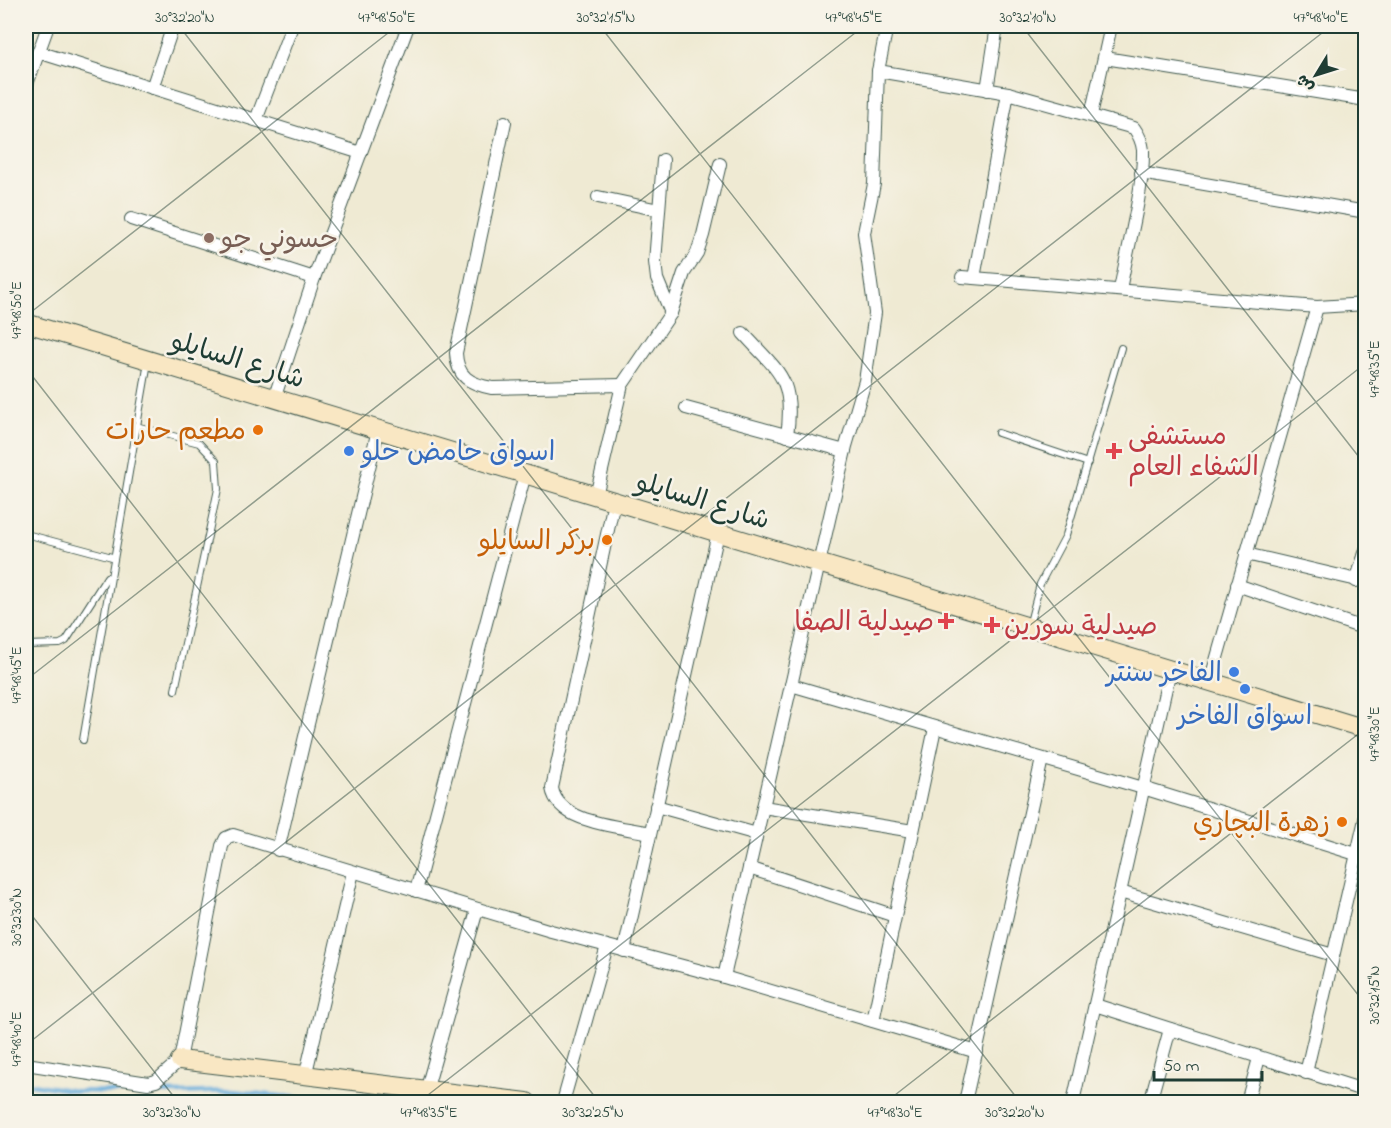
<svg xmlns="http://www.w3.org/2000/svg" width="1391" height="1128" viewBox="0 0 1391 1128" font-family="'Indie Flower','Playpen Sans Arabic',sans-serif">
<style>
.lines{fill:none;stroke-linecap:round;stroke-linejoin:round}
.stream{stroke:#64acdb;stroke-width:4.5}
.lane-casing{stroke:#3e574c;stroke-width:8}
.street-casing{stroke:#3e574c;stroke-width:14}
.secondary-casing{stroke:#3e574c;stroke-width:20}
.lane{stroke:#fff;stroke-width:6}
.street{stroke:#fff;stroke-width:12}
.secondary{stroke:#f9e7c3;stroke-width:18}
.ticks{fill:none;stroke:#1f3d34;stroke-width:1.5;stroke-opacity:0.45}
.education-dot{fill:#8d6e63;stroke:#f7f3e8;stroke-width:2}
.food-dot{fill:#e8710a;stroke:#f7f3e8;stroke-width:2}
.shop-dot{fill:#3f7fe0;stroke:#f7f3e8;stroke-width:2}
.health-dot{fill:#e0444e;stroke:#f7f3e8;stroke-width:2}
.labels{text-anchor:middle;stroke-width:5;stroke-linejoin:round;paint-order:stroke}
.education-label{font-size:27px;fill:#785e54;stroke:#f7f3e8;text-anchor:start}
.street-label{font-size:27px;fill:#1f3d34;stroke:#f7f3e8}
.food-label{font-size:27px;fill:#c56008;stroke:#f7f3e8;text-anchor:end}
.health-label{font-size:27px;fill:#be3a42;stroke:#f7f3e8;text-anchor:start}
.shop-label{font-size:27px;fill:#366cbe;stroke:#f7f3e8;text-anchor:start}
.neatline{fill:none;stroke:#1f3d34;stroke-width:2}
.ticks-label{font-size:15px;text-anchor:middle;fill:#1f3d34}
</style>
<rect width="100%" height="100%" fill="#f7f3e8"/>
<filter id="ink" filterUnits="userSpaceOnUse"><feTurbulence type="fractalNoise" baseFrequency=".0167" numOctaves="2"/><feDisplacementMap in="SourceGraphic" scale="12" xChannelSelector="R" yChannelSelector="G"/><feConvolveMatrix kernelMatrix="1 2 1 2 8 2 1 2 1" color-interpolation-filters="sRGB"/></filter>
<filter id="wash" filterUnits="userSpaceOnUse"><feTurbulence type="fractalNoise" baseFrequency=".008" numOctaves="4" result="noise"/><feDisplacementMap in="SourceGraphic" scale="24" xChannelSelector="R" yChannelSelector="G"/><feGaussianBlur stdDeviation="1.35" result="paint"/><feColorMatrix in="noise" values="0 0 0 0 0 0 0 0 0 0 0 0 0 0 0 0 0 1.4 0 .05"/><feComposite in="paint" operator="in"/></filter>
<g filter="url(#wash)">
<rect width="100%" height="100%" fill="#efead3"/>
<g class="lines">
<path class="stream" d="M 26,1083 L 75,1091 L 180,1093 L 232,1091 L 335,1102"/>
</g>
</g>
<g filter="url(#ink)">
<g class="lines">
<g class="lane-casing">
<g id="lane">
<path d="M 136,426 L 199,443 L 216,461 L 218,489 L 175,690"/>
<path d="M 998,433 L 1088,463"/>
<path d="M 26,534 L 112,557"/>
<path d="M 1029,626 L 1040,584 L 1066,535 L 1121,348"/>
<path d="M 26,645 L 60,644 L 66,641 L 107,577"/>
<path d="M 83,740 L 148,362"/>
</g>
</g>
<g class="street-casing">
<g id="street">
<path d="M 38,52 L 361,153"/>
<path d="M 1105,58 L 1366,100"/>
<path d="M 878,71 L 1008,93 L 1134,128 C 1139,135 1142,141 1143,150 C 1144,189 1127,250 1120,290"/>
<path d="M 26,87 L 48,26"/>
<path d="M 152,88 L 173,26"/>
<path d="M 987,90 L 997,26"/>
<path d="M 1091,115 L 1111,26"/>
<path d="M 256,120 L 292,26"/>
<path d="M 505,122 L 456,353 C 457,377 470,384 492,388 L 622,385"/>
<path d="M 663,160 L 655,262 L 657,279 L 671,313"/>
<path d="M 1141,173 L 1366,212"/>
<path d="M 598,197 L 659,210"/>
<path d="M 131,219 L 314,278"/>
<path d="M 962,277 L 1317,307 L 1366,304"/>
<path d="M 974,278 L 1008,93"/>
<path d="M 743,333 C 779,373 795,378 787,436"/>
<path d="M 274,399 L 314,278 L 408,26"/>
<path d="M 686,408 L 845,451"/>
<path d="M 596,496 L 622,385 L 671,313 L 684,273 L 697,253 L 703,235 L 720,164"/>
<path d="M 614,502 L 552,788 C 558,824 620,826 650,833"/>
<path d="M 1246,554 L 1366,582"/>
<path d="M 1356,581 L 1366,550"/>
<path d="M 1237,585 L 1366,629"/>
<path d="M 1210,682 L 1317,307"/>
<path d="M 791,685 L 1143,788 L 1356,854"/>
<path d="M 656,806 L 757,834"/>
<path d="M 763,807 L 913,831"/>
<path d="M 278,850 L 378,430"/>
<path d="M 749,868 L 895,916"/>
<path d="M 416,891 L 525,474"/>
<path d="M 1120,892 L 1333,955"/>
<path d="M 624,951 L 718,533"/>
<path d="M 724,977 L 846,446 L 865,381 L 875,313 L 864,233 L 874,184 L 878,71 L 887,26"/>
<path d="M 1095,1005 L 1366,1091"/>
<path d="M 873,1021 L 935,728"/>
<path d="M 26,1064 L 148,1083 L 156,1081 L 180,1060 L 222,846 L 226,838 L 233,835 L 551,931 L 724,977 L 977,1052"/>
<path d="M 1306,1073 L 1366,815"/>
<path d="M 305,1077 L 353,872"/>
<path d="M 423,1102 L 477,910"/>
<path d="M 563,1102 L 607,946"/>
<path d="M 965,1102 L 1042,759"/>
<path d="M 1073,1102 L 1170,670"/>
<path d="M 1150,1102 L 1170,1029"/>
<path d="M 1247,1102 L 1259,1058"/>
</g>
</g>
<g class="secondary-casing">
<g id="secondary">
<path d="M 26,323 L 1366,729"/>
<path d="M 180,1060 L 527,1102"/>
</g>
</g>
<use href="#lane" class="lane"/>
<use href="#street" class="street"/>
<use href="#secondary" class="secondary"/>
</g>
</g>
<path class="ticks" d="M 179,26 L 1020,1102M 600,26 L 1366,1005M 1022,26 L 1366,466M 26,316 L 397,26M 26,368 L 599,1102M 26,680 L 864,26M 26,908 L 178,1102M 26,1045 L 1331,26M 419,1102 L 1366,363M 886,1102 L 1366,728M 1353,1102 L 1366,1092"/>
<circle class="education-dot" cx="209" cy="238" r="6"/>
<g class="food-dot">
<circle cx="258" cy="430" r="6"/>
<circle cx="607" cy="540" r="6"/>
<circle cx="1342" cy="822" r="6"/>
</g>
<g class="shop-dot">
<circle cx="349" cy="451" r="6"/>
<circle cx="1234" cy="672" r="6"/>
<circle cx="1245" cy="689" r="6"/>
</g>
<g class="health-dot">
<path d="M1111 442h6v6h6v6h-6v6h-6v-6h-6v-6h6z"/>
<path d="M943 612h6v6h6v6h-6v6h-6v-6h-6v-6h6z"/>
<path d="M989 616h6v6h6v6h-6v6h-6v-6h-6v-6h6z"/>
</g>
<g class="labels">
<g class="education-label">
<text x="221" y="247">حسوني جو</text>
</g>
<g class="street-label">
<text transform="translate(238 359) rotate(17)" y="9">شارع السايلو</text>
<text transform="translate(703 500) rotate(17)" y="9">شارع السايلو</text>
</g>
<g class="food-label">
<text x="246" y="439">مطعم حارات</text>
<text x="595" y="549">بركر السايلو</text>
<text x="1330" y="831">زهرة البچاري</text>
</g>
<g class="health-label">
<text x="1128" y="444">مستشفى<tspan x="1128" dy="31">الشفاء العام</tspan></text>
<text x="934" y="630" text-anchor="end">صيدلية الصفا</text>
<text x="1004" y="634">صيدلية سورين</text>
</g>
<g class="shop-label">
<text x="361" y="460">اسواق حامض حلو</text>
<text x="1222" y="681" text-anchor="end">الفاخر سنتر</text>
<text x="1245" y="724" text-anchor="middle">اسواق الفاخر</text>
</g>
</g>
<rect width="1391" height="1128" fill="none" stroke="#f7f3e8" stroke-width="66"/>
<g transform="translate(1316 75) rotate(232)" stroke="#f7f3e8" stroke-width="4.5" paint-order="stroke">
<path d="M0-4.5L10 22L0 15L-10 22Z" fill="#1f3d34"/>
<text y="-9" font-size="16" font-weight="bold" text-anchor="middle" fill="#1f3d34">ش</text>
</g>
<path d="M1154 1071v9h108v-9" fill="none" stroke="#1f3d34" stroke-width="3"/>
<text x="1163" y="1071" font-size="18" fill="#1f3d34" stroke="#f7f3e8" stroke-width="4.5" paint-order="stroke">50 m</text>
<rect x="33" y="33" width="1325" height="1062" class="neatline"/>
<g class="ticks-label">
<text x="185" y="22">30°32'20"N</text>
<text x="387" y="22">47°48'50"E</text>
<text x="606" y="22">30°32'15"N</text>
<text x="854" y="22">47°48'45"E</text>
<text x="1028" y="22">30°32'10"N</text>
<text x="1321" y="22">47°48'40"E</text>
<text transform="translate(16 310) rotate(-90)" y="5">47°48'50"E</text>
<text transform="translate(1374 369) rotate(-90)" y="5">47°48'35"E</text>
<text transform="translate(16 675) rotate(-90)" y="5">47°48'45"E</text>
<text transform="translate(1374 734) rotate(-90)" y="5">47°48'30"E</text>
<text transform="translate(16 917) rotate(-90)" y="5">30°32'30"N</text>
<text transform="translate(1374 995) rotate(-90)" y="5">30°32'15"N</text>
<text transform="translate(16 1039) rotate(-90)" y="5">47°48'40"E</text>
<text x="172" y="1117">30°32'30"N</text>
<text x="429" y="1117">47°48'35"E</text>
<text x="593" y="1117">30°32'25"N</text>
<text x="895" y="1117">47°48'30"E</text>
<text x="1015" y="1117">30°32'20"N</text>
</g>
</svg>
